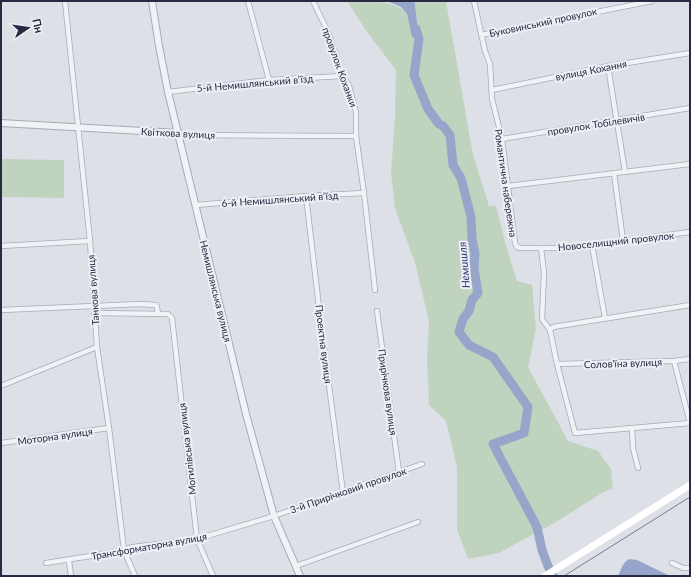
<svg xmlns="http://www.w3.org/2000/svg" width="691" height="577" viewBox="0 0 691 577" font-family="Lato,sans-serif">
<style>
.green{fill:#c0d3bf}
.water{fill:#97a5ca}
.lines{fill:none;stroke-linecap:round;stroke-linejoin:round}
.river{stroke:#97a5ca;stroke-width:9}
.minor-casing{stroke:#a7a9b6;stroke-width:6}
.tertiary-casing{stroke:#a7a9b6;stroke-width:8}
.minor{stroke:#f1f2f6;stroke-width:4.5}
.tertiary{stroke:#f1f2f6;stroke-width:6}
.secondary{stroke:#fff;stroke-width:7}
.tram{stroke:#777b92;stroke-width:1}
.labels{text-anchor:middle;stroke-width:4;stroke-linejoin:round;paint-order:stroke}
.street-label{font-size:10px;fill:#272a40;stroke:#eeeff6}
.water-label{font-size:11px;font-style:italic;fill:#2f4075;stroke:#eeeff6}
</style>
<rect width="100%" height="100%" fill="#dee0e8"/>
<g class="green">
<path d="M 347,1 C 364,1 400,0 407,15 C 410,22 411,30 412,37 L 419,39 L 415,4 L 413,1 L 446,1 L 473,155 L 489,206 L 496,206 L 506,246 L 517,281 L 532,285 L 536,329 L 528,367 L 568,441 L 598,451 L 611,469 L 613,488 L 602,493 L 556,522 L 499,553 L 468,559 L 457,530 L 457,467 L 446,421 L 429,405 L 427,360 L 429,321 L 415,263 L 395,208 L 391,173 L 395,117 L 396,70 L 367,32 Z"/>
<path d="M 1,159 L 64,160 L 64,198 L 1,197 Z"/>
</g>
<g class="water">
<path d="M 387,1 L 413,1 L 415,4 L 419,39 L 412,37 L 407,14 L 401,7 Z"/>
<path d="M 630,559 L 637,560 L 670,576 L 618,576 C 621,570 623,561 630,559 Z"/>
</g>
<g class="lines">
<path class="river" d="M 416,29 L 419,39 L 414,75 L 428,109 L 439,124 L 443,126 L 450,135 L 453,165 L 461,178 L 471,217 L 472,239 L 475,253 L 474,268 L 478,293 L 472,300 L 469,311 L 463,319 L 459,332 L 469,345 L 493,357 L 528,407 L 524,433 L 493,444 L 537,527 L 542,550 L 548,566 L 553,576"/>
<g class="minor-casing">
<g id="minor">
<path d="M 65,1 L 90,241 L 97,347 L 109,428 L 124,550 L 135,576"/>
<path d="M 248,1 L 269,80"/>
<path d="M 313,1 L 328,32 L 343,76 L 349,86 L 356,112 L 356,136 L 364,193 L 375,290"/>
<path d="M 474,1 L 485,51 L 490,64 L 492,99 L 502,139 L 515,243 L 517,247 L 521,248 L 561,248 L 592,245 L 690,232"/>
<path d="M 481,35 L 652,1"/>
<path d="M 608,66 L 625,172"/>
<path d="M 492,90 L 608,66 L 690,53"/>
<path d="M 168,92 L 269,80 L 343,76"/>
<path d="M 178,133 L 187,135 L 356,136"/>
<path d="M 502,139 L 690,108"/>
<path d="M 614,173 L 623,241"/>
<path d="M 508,186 L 690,164"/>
<path d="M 306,196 L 320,316 L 343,493"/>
<path d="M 196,205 L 306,196 L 364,193"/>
<path d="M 592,245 L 605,318"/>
<path d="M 1,246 L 90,241"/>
<path d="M 541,248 L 544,273 L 542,319 L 550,330 L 557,364 L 575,433 L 690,423"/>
<path d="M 1,310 L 140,304 L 156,305 L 157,307 L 158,314"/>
<path d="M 377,311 L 399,472"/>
<path d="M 94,313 L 168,314 L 172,318 L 197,539 L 213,576"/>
<path d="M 550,330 L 553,327 L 690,305"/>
<path d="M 674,361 L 690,423"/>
<path d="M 557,364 L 674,361 L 690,359"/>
<path d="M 1,386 L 97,347"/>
<path d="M 632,428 L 633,448 L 638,468"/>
<path d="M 1,443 L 109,428"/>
<path d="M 69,561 L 71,576"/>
<path d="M 46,563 L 116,552 L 133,547 L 197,539 L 274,516 L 422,464"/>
<path d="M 672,563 L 683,568 L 690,568"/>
<path d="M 296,566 L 418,522"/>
</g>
</g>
<g class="tertiary-casing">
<g id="tertiary">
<path d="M 152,1 L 159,46 L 168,92 L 246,414 L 274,516 L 300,576"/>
<path d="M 1,123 L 178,133"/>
</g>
</g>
<use href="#minor" class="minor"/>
<use href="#tertiary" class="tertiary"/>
<path class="secondary" d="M 545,576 L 690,485"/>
<path class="tram" d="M 564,576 L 690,497"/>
</g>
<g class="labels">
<g class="street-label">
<text transform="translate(543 22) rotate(-12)" y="4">Буковинський провулок</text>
<text transform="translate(340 67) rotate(70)" y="4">провулок Коханки</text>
<text transform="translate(591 70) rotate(-11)" y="4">вулиця Кохання</text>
<text transform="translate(255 83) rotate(-5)" y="4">5-й Немишлянський в’їзд</text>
<text transform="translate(596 124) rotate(-9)" y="4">провулок Тобілевичів</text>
<text transform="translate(178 133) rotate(3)" y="4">Квіткова вулиця</text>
<text transform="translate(506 183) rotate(82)" y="4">Романтична набережна</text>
<text transform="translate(280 199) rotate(-4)" y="4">6-й Немишлянський в’їзд</text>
<text transform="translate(616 241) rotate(-6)" y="4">Новоселищний провулок</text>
<text transform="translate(93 290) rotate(-94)" y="4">Танкова вулиця</text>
<text transform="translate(216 291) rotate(76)" y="4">Немишлянська вулиця</text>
<text transform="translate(324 344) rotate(83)" y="4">Проектна вулиця</text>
<text transform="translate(623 363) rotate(-2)" y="4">Солов'їна вулиця</text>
<text transform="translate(388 392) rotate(82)" y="4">Прирічкова вулиця</text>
<text transform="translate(55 436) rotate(-8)" y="4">Моторна вулиця</text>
<text transform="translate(187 449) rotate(-97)" y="4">Могилівська вулиця</text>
<text transform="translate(348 490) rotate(-19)" y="4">3-й Прирічковий провулок</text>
<text transform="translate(149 546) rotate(-10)" y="4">Трансформаторна вулиця</text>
</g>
<g class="water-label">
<text transform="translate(464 265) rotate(-95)" y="4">Немишля</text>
</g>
</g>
<rect width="691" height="577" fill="none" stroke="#272a40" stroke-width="4"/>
<g transform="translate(28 28) rotate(77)" stroke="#eeeff6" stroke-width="3" paint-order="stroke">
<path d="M0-3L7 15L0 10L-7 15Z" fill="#272a40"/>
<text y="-6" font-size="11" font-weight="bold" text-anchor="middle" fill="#272a40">Пн</text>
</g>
</svg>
